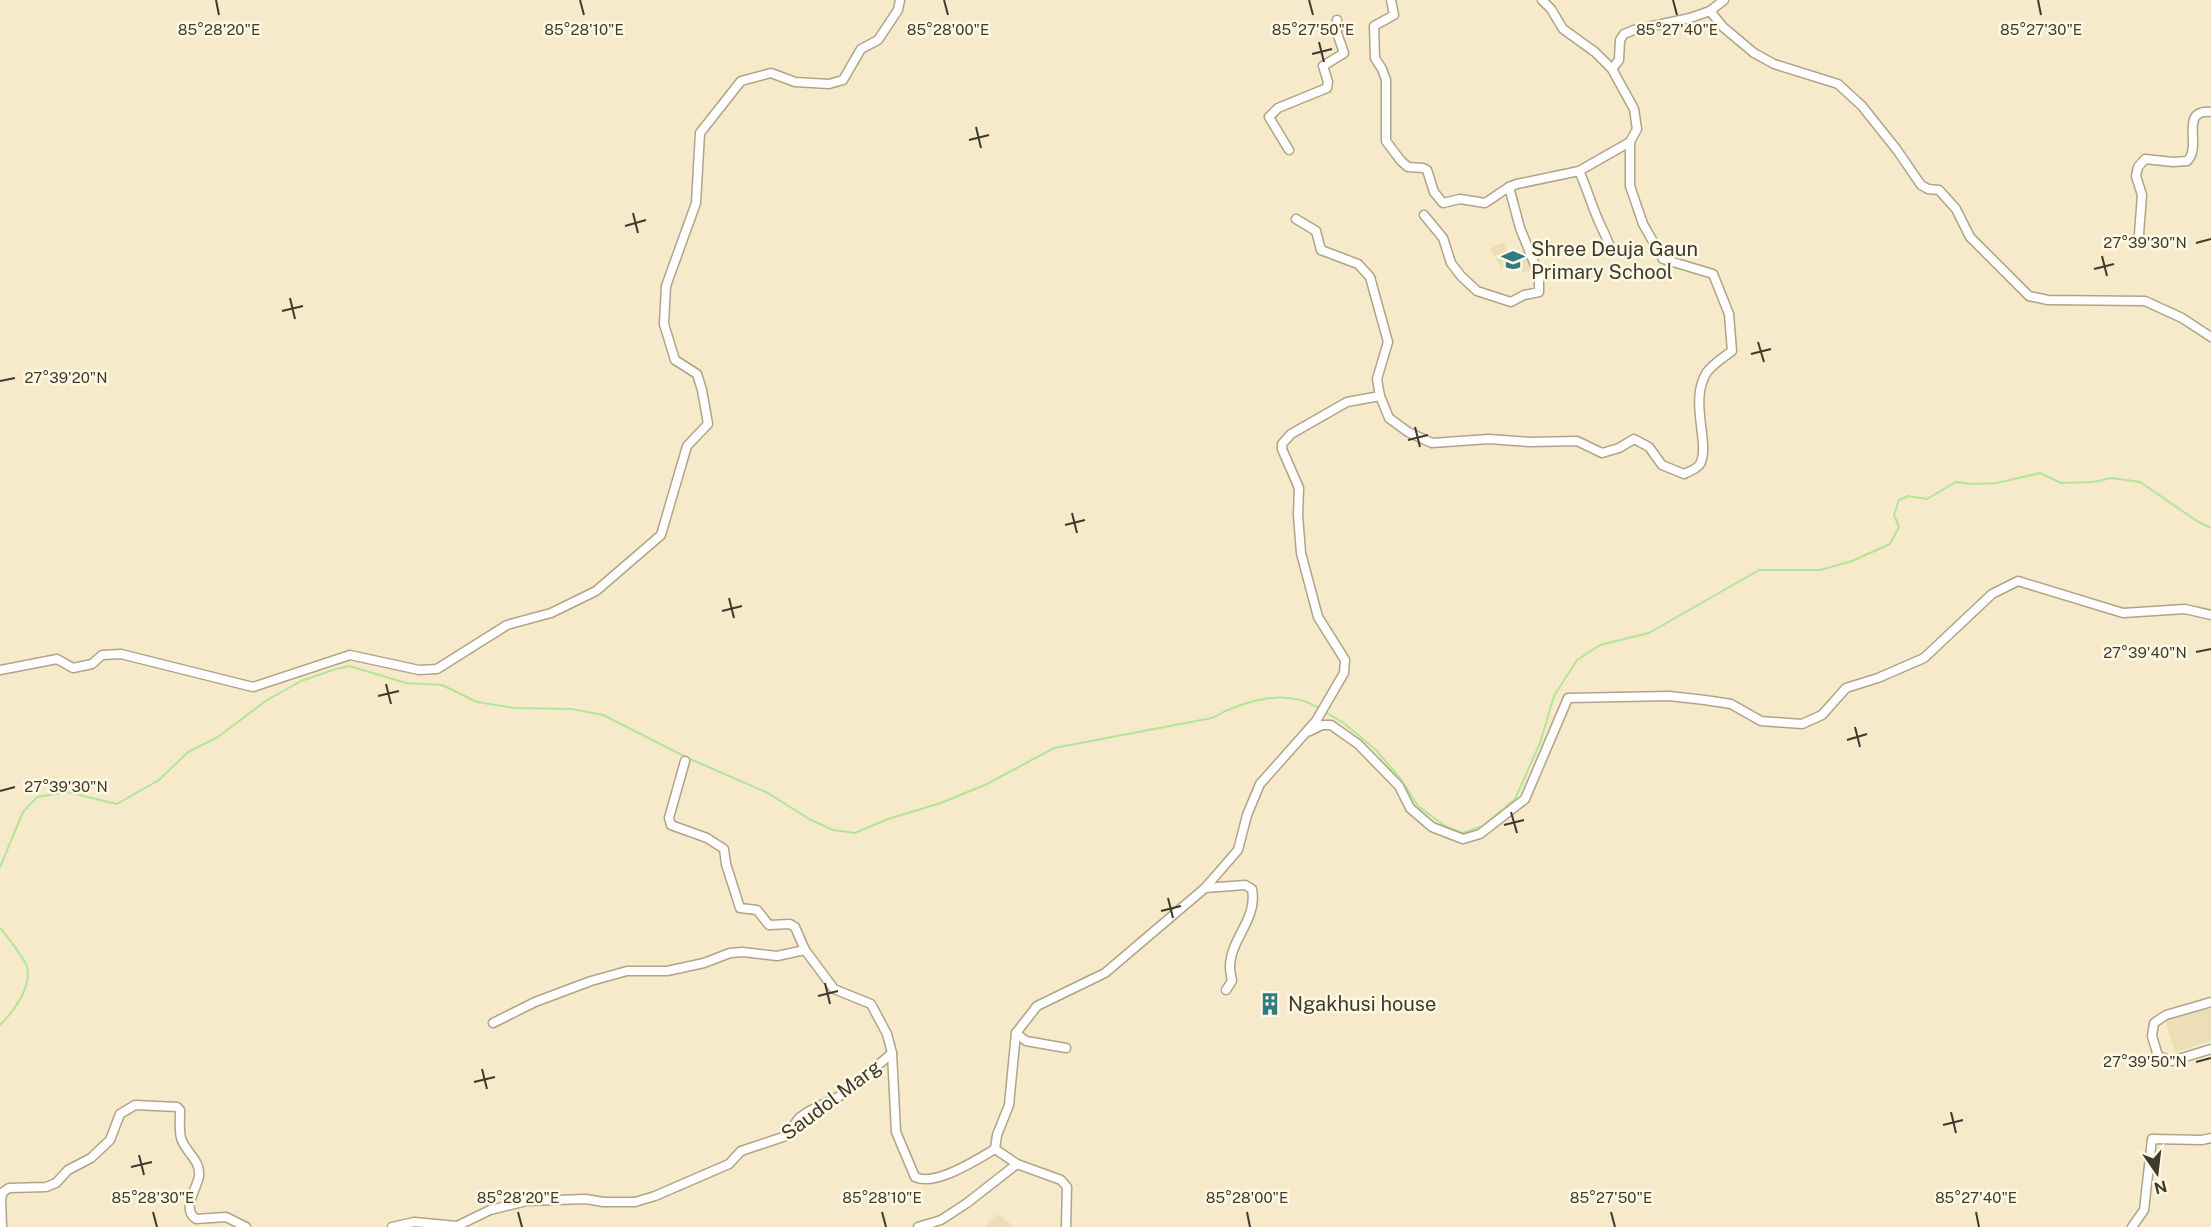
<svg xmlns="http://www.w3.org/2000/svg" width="2211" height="1227" viewBox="0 0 2211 1227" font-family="'Public Sans',sans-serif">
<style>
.built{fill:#ecdeb6}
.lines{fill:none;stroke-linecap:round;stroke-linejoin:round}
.stream{stroke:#b1e696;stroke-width:2}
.street-casing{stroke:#b0a486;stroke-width:11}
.street{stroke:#fff;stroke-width:8}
.ticks{fill:none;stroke:#3e3a2d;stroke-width:2}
.labels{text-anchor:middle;stroke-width:5;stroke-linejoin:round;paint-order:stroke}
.poi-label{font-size:20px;fill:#3e3a2d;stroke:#fff8e4;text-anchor:start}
.street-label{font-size:20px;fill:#3e3a2d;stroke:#fff8e4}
.ticks-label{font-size:15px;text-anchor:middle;fill:#3e3a2d;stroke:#fff8e4;stroke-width:5;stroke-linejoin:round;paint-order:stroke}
</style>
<rect width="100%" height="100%" fill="#f6eaca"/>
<g class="built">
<path d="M 1504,243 L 1507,252 L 1527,251 L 1533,270 L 1523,273 L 1521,267 L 1509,270 L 1501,267 L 1490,250 L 1496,245 Z"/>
<path d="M 2211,1008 L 2211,1041 L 2175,1052 L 2165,1020 Z"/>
<path d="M 997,1214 L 1014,1226 L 1013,1227 L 984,1227 Z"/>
</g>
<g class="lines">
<g class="stream">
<path d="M 1324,711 L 1345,724 L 1376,750 L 1400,778 L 1418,806 L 1445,826 L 1462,833 L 1483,826 L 1515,799 L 1540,743 L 1554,696 L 1577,660 L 1600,645 L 1649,633 L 1759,570 L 1820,570 L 1852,561 L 1890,544 L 1899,527 L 1894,515 L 1899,500 L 1908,496 L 1927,499 L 1956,482 L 1973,484 L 1997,483 L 2040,473 L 2061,483 L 2093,482 L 2112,478 L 2140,482 L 2197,521 L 2211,528"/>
<path d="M 0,867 L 23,812 L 37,797 L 67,792 L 117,804 L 159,780 L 188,752 L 218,737 L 267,700 L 301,681 L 336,669 L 349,666 L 406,683 L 442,685 L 477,702 L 515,708 L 572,709 L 603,715 L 690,759 L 768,793 L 809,819 L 833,830 L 855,833 L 888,819 L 941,803 L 987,784 L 1054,748 L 1212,718 C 1244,700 1286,688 1319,708"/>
<path d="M 0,928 C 6,935 25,959 27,967 C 32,988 13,1012 0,1025"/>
</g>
<g class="street-casing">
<g id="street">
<path d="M 1391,0 L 1394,15 L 1374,26 L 1375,58 L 1382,69 L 1386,80 L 1386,141 L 1401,161 L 1408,167 L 1423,168 L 1427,170 L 1434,192 L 1443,203 L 1460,199 L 1485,203 L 1509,187"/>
<path d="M 1710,11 L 1723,27 L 1754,53 L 1774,64 L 1838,84 L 1862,106 L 1897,150 L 1921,185 L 1928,189 L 1939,190 L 1956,209 L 1970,237 L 2029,296 L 2048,300 L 2145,301 L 2182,318 L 2211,337"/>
<path d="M 1612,69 L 1619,60 L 1620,40 L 1624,34 L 1634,30 L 1690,18 L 1710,11 L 1724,0"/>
<path d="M 1289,150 L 1269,117 L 1278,108 L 1327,88 L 1328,82 L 1323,66 L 1344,53 L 1337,33 L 1337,20"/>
<path d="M 1579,171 C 1587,188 1592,207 1600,224 C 1604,233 1608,240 1611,250"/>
<path d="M 1424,215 L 1443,238 L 1451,263 L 1461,276 L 1477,291 L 1511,302 L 1524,295 L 1539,292 L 1539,275 L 1520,228 L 1509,187 L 1517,184 L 1579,171 L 1630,142 L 1637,129 L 1634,109 L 1612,69 L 1595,52 L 1563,29 L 1551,9 L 1542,0"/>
<path d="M 1296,219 L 1316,231 L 1321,250 L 1358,264 L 1370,277 L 1388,342 L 1377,379 L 1380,396 L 1389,418 L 1408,432 L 1432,443 L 1489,439 L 1529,442 L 1577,441 L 1602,453 L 1619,448 L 1634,439 L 1649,447 L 1662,465 L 1684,474 C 1690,471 1697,469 1700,464 C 1711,444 1688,401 1707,372 C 1713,364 1724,357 1732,351 L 1729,314 L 1713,274 L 1663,259 L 1643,224 L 1630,186 L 1630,142"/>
<path d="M 2139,234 L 2142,195 L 2136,176 L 2138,167 L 2145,159 L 2173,162 L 2187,161 C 2203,147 2178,109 2211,112"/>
<path d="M 0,670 L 57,659 L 73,668 L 92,664 L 102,655 L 121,654 L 253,687 L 350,655 L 419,670 L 437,669 L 507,625 L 551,613 L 596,591 L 661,535 L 687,446 L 708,424 L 702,390 L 697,374 L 675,360 L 664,324 L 666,286 L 696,203 L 700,133 L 741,81 L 771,73 L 795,82 L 829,84 L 843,80 L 861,49 L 878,40 L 898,10 L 900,0"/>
<path d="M 1310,731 L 1322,725 L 1331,725 L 1358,744 L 1399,786 L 1410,808 L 1432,827 L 1463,839 L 1480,834 L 1525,799 L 1568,698 L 1669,696 L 1705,700 L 1731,704 L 1761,721 L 1802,724 L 1822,715 L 1846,688 L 1878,678 L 1924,658 L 1992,594 L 2018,581 L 2123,613 L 2185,609 L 2211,615"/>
<path d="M 685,761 L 669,818 L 671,825 L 707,838 L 724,849 L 726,864 L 740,908 L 757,910 L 769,925 L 790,924 L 795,927 L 805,950 L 834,989 L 871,1004 L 887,1034 L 892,1053 L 896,1132 L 915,1177 C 935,1187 978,1159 995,1149"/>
<path d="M 1205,888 L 1245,885 L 1252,889 C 1258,919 1230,939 1230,967 C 1230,971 1231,976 1232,981 L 1226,990"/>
<path d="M 2211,1002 L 2166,1015 L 2154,1023 L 2152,1036 L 2158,1056 L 2172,1061 L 2211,1049"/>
<path d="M 493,1023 L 535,1002 L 591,981 L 627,971 L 667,971 L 704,963 L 730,953 L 743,952 L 777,956 L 805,950"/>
<path d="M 1016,1033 L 1026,1041 L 1066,1048"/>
<path d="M 2,1227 L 1,1199 L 3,1192 L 9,1188 L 46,1187 L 56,1183 L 68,1170 L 91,1158 L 110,1140 L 120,1114 L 135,1105 L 177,1107 L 180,1110 C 180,1119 179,1130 181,1138 C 185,1152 201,1160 199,1176 C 197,1189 181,1209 196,1219 L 226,1217 L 246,1227"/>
<path d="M 392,1227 L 414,1222 L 457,1226 L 490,1210 L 527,1201 L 586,1199 L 603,1202 L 635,1202 L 655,1196 L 729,1164 L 741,1151 L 786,1136 L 799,1118 L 809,1111 L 846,1093 L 892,1053"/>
<path d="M 918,1227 L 941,1220 L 967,1203 L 1017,1164"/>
<path d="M 1066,1227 L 1067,1187 L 1061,1180 L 1017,1164 L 995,1149 L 997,1135 L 1009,1105 L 1016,1033 L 1037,1006 L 1105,973 L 1205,888 L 1238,850 L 1247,815 L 1260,784 L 1316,721 L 1344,673 L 1345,660 L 1318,617 L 1301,553 L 1298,515 L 1299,488 L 1282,449 L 1282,444 L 1291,434 L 1347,402 L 1380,396"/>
<path d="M 2132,1227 L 2144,1210 L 2152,1139 L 2202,1140 L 2211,1138"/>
</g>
</g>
<use href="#street" class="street"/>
</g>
<path class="ticks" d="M 216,0 L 219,15M 580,0 L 584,15M 944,0 L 948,15M 1309,0 L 1313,15M 1673,0 L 1677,15M 2038,0 L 2041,15M 1319,42 L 1324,62M 1312,54 L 1332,49M 976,127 L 981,148M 969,140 L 989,135M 633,213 L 638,233M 625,226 L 646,220M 2196,243 L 2211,239M 2102,256 L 2107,276M 2094,269 L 2114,264M 290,298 L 295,319M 282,311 L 303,306M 1758,342 L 1764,362M 1751,354 L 1771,349M 0,381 L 15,378M 1415,427 L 1420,447M 1408,440 L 1428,435M 1072,513 L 1077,533M 1065,525 L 1085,520M 729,598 L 734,618M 722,611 L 742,606M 2196,652 L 2211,649M 386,684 L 391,704M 378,696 L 399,691M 1855,727 L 1860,747M 1847,740 L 1867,734M 0,791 L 15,787M 1511,812 L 1517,833M 1504,825 L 1524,820M 1168,898 L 1173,918M 1161,911 L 1181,906M 825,983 L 830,1004M 818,996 L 838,991M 2196,1062 L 2211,1058M 482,1069 L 487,1089M 474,1082 L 495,1077M 1951,1112 L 1956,1133M 1943,1125 L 1963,1120M 139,1155 L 144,1175M 131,1167 L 152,1162M 153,1212 L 157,1227M 518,1212 L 522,1227M 882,1212 L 886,1227M 1247,1212 L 1250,1227M 1611,1212 L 1615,1227M 1976,1212 L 1979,1227"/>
<defs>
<g id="school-bare" transform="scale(1.8)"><path d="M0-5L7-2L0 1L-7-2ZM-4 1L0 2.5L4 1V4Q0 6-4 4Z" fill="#317a80" stroke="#fff8e4" stroke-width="2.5" paint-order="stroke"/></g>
<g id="building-bare" transform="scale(1.8)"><path d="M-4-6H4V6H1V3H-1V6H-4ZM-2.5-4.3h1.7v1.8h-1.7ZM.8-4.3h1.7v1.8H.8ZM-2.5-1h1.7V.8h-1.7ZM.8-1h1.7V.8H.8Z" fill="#317a80" stroke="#fff8e4" stroke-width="2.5" paint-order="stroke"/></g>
</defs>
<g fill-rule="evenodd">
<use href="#school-bare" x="1513" y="260"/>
<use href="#building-bare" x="1270" y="1004"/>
</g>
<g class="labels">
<g class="poi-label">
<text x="1531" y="256">Shree Deuja Gaun<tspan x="1531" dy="23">Primary School</tspan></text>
<text x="1288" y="1011">Ngakhusi house</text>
</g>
<g class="street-label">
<text transform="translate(831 1100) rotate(-37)" y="7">Saudol Marg</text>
</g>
</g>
<g class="ticks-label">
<text x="219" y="35">85°28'20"E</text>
<text x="584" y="35">85°28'10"E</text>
<text x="948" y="35">85°28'00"E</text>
<text x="1313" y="35">85°27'50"E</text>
<text x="1677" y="35">85°27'40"E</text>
<text x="2041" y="35">85°27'30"E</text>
<text x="2145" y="248">27°39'30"N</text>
<text x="66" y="383">27°39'20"N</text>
<text x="2145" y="658">27°39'40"N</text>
<text x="66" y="792">27°39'30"N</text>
<text x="2145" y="1067">27°39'50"N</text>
<text x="153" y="1203">85°28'30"E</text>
<text x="518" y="1203">85°28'20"E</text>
<text x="882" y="1203">85°28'10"E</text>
<text x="1247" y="1203">85°28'00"E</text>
<text x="1611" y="1203">85°27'50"E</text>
<text x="1976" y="1203">85°27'40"E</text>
</g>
<g transform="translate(2157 1173) rotate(166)" stroke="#fff8e4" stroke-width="4.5" paint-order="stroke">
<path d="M0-4.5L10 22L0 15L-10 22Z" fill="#3e3a2d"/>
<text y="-9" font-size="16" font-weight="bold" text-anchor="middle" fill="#3e3a2d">N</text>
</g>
</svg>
